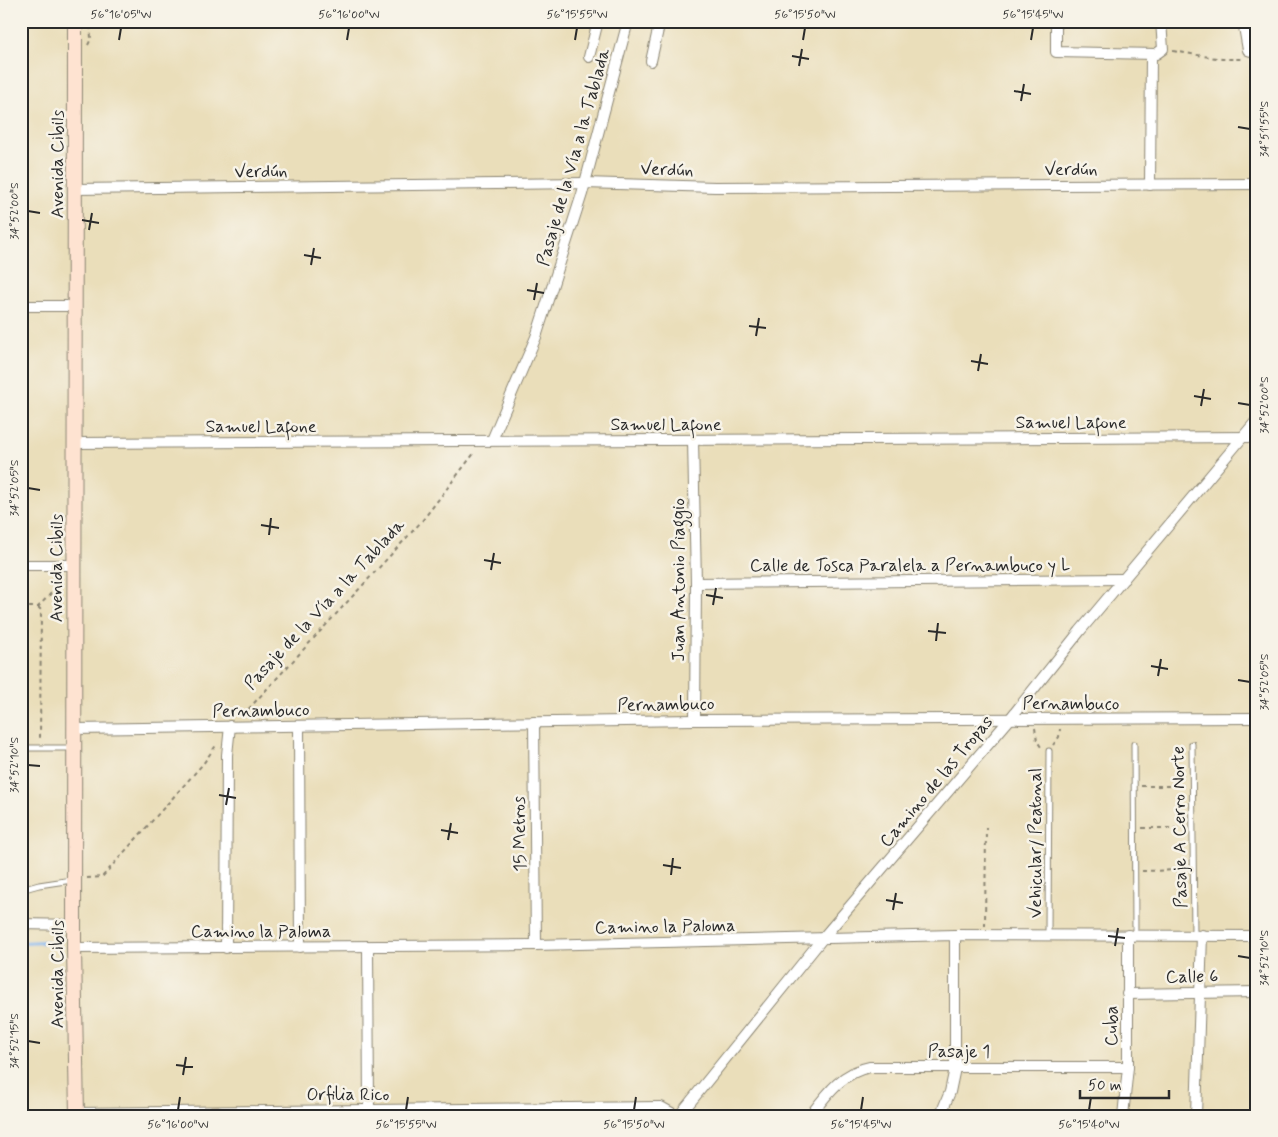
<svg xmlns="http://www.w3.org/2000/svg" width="1278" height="1137" viewBox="0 0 1278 1137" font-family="Mynerve,sans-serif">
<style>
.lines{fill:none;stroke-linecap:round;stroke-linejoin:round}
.stream{stroke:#84b7f1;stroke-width:4}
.lane-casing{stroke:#8a8472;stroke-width:7}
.street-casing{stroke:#8a8472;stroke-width:12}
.secondary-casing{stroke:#8a8472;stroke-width:16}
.path{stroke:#8a8472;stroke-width:2;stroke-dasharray:4 4;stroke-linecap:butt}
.lane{stroke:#fff;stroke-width:5}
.street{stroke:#fff;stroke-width:10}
.secondary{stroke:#fee3d1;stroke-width:14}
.ticks{fill:none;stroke:#2b2b2b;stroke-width:2}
.labels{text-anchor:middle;stroke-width:5;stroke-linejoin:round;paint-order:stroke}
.street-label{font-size:18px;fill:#2b2b2b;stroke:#f7f3e8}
.neatline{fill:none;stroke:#2b2b2b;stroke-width:2}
.ticks-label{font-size:12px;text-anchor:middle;fill:#2b2b2b}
</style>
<rect width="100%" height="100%" fill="#f7f3e8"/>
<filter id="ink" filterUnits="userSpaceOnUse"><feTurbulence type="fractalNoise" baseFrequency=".02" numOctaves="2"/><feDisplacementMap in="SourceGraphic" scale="10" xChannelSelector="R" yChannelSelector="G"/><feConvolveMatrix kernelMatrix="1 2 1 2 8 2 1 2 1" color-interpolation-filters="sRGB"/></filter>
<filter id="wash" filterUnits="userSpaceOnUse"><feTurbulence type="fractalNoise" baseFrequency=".0096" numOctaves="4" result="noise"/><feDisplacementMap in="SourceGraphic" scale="20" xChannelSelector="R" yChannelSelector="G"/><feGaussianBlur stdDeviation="1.12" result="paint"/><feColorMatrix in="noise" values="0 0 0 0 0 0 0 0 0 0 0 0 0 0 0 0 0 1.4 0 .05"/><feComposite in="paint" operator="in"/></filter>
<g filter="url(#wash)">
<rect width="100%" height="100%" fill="#eadeba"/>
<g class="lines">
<path class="stream" d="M 21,943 L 46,942"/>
</g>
</g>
<g filter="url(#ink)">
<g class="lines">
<g class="lane-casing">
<g id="lane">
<path d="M 1134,744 L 1135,935"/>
<path d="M 1192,744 L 1194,935"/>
<path d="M 21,748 L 73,748"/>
<path d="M 21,890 L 39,885 L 72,880"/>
<path d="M 1048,935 L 1049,751"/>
</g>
</g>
<g class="street-casing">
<g id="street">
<path d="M 1056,21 L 1056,52 L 1156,54 L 1163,49 L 1161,21"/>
<path d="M 1243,21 L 1248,50 L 1257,53"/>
<path d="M 589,57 L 598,21"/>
<path d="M 651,61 L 660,21"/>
<path d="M 1150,185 L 1151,54"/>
<path d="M 75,189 L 585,183 L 715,187 L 1257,184"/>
<path d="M 21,306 L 76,306"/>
<path d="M 492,440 L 536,337 L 582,194 L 628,21"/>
<path d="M 693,440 L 696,583 L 695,720"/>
<path d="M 75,443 L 1257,437"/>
<path d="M 21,565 L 75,565"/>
<path d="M 696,583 L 1124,579"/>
<path d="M 534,722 L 536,945"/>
<path d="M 299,726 L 300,947"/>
<path d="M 75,729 L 695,720 L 1257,718"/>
<path d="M 21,924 L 75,925"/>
<path d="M 368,947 L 369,1109"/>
<path d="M 74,948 L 536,945 L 955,935 L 1257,936"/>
<path d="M 226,948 L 227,755 L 230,726"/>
<path d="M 1127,994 L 1257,992"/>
<path d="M 77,1113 L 661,1107 L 677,1116"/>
<path d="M 679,1116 L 822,939 L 1009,720 L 1080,631 L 1257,420"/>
<path d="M 810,1116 C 826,1095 842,1072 870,1067 L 1128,1067"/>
<path d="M 940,1116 L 950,1092 L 955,1068 L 955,935"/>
<path d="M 1123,1116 L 1128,1067 L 1128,935"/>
<path d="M 1196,1116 L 1202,935"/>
</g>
</g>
<g class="secondary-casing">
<path id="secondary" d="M 75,21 L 74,948 L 77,1116"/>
</g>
<g class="path">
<path d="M 88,45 L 91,39 L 90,21"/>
<path d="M 1173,51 L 1222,59 L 1242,59"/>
<path d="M 21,607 L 38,607 L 56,588 L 61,588"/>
<path d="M 38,607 L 41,610 L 40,739"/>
<path d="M 243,715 L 422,521 L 475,452"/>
<path d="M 1035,728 L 1037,741 L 1041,747"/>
<path d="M 1053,745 L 1059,737 L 1060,729"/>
<path d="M 1141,786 L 1184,786"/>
<path d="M 1142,828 L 1184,828"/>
<path d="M 1142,871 L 1185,870"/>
<path d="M 87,878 L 102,877 L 203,764 L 217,744"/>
<path d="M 985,926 L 986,828"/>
</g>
<use href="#lane" class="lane"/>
<use href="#street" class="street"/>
<use href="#secondary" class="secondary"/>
</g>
</g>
<path class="ticks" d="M 119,40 L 121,28M 347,40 L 349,28M 575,40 L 577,28M 803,40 L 805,28M 1031,40 L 1033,28M 792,56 L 809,59M 799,66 L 802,49M 1014,91 L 1031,94M 1021,101 L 1024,84M 1238,127 L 1250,129M 28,211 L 40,213M 82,220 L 99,223M 89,230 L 92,213M 304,255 L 321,258M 311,265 L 314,248M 527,290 L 544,293M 534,300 L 537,283M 749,326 L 766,328M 756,336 L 759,318M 971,361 L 988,364M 978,371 L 981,354M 1194,396 L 1211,399M 1238,403 L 1250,405M 1201,406 L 1204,389M 28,488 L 40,490M 261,525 L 279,528M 269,535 L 271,518M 484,560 L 501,563M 491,570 L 494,553M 706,595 L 723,598M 713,605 L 716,588M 928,631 L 946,633M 936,641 L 938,623M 1151,666 L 1168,669M 1158,676 L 1161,659M 1238,680 L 1250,682M 28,765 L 40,766M 219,795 L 236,798M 226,805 L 229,788M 441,830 L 458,833M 448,840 L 451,823M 663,865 L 681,868M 671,875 L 673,858M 886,900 L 903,903M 893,910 L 896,893M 1108,936 L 1125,938M 1115,946 L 1118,928M 1238,956 L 1250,958M 28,1041 L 40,1043M 176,1065 L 193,1067M 183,1075 L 186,1057M 178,1110 L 180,1097M 406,1110 L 408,1097M 634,1110 L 636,1097M 861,1110 L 863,1097M 1089,1110 L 1091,1097"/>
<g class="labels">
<g class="street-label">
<text transform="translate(573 157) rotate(-74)" y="6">Pasaje de la Vía a la Tablada</text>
<text transform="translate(57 164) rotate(-90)" y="6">Avenida Cibils</text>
<text transform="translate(667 169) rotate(2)" y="6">Verdún</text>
<text x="1071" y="175">Verdún</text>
<text transform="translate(261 171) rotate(-1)" y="6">Verdún</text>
<text x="1071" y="428">Samuel Lafone</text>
<text x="666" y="430">Samuel Lafone</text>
<text x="261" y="432">Samuel Lafone</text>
<text x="910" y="571">Calle de Tosca Paralela a Pernambuco y L</text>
<text transform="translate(56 568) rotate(-90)" y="6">Avenida Cibils</text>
<text transform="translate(678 580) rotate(-90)" y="6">Juan Antonio Piaggio</text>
<text transform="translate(324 604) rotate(-47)" y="6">Pasaje de la Vía a la Tablada</text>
<text x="1071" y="709">Pernambuco</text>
<text transform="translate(666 704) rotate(-1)" y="6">Pernambuco</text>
<text transform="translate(261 710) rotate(-1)" y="6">Pernambuco</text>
<text transform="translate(936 781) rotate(-50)" y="6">Camino de las Tropas</text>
<text transform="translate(1179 827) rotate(-91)" y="6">Pasaje A Cerro Norte</text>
<text transform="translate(519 834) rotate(-91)" y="6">15 Metros</text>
<text transform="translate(1035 843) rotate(-90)" y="6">Vehicular/ Peatonal</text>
<text transform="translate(665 926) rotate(-1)" y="6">Camino la Paloma</text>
<text x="261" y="937">Camino la Paloma</text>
<text transform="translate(57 974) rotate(-90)" y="6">Avenida Cibils</text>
<text transform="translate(1192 976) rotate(-1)" y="6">Calle 6</text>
<text transform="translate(1111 1026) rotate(-90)" y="6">Cuba</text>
<text x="959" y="1057">Pasaje 1</text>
<text x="348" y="1100">Orfilia Rico</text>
</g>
</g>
<rect width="1278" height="1137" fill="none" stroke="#f7f3e8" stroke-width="55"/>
<path d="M1080 1090v8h89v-8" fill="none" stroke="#2b2b2b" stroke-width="2.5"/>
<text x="1088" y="1090" font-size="15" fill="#2b2b2b" stroke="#f7f3e8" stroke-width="4" paint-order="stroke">50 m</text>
<rect x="28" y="28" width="1222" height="1082" class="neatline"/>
<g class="ticks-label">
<text x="121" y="18">56°16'05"W</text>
<text x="349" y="18">56°16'00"W</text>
<text x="577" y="18">56°15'55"W</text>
<text x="805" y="18">56°15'50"W</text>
<text x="1033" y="18">56°15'45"W</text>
<text transform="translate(1264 129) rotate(-90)" y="4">34°51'55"S</text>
<text transform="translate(14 211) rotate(-90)" y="4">34°52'00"S</text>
<text transform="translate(1264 405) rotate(-90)" y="4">34°52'00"S</text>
<text transform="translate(14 488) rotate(-90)" y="4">34°52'05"S</text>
<text transform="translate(1264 682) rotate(-90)" y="4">34°52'05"S</text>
<text transform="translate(14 765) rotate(-90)" y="4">34°52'10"S</text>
<text transform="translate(1264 958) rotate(-90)" y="4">34°52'10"S</text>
<text transform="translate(14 1041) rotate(-90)" y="4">34°52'15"S</text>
<text x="178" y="1128">56°16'00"W</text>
<text x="406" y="1128">56°15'55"W</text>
<text x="634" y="1128">56°15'50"W</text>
<text x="861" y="1128">56°15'45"W</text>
<text x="1089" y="1128">56°15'40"W</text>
</g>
</svg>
